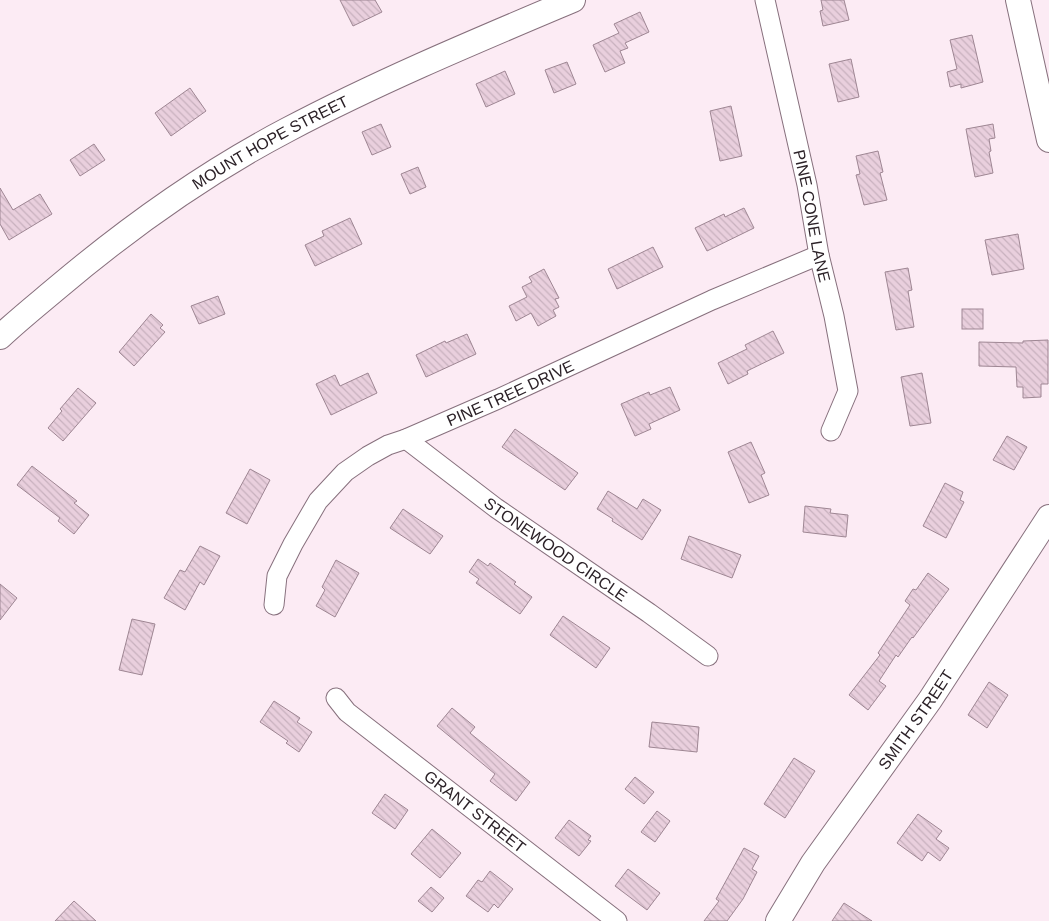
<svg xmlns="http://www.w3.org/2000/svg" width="1049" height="921" viewBox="0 0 1049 921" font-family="Helvetica,sans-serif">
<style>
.building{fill:url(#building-back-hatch);stroke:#9e8693}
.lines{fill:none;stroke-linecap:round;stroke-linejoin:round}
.minor-casing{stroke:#87707d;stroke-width:21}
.tertiary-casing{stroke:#87707d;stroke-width:26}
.minor{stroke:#fff;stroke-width:19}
.tertiary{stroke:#fff;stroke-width:24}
.labels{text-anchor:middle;stroke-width:5;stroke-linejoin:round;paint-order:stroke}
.street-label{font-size:16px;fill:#2c2228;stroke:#fcebf4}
</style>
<defs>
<pattern id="building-back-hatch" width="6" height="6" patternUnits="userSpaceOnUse" patternTransform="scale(1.25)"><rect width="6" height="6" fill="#e9cfdd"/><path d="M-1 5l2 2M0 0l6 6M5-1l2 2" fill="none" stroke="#c8b1be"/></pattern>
</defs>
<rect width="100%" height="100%" fill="#fcebf4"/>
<g class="building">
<path d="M 340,0 L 375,0 L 382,12 L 353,26 Z"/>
<path d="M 821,0 L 844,0 L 849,20 L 823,26 L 820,11 L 823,10 Z"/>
<path d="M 640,12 L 649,32 L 625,43 L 628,48 L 620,51 L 625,63 L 605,72 L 593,45 L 619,33 L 614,24 Z"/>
<path d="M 972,35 L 983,82 L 961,88 L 961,84 L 950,87 L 947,72 L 957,69 L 950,40 Z"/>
<path d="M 851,59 L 859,97 L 838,102 L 829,64 Z"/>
<path d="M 567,62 L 576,84 L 554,93 L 545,70 Z"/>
<path d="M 505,71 L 515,94 L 486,107 L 476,84 Z"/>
<path d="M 190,88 L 206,111 L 171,136 L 155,113 Z"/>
<path d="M 731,106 L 742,156 L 720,161 L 710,111 Z"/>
<path d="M 381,124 L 391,147 L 372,155 L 362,132 Z"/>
<path d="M 993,124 L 995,138 L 989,139 L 991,151 L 989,152 L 993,173 L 975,177 L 966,129 Z"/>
<path d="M 94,144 L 105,160 L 80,176 L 70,160 Z"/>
<path d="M 878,151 L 883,172 L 880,173 L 887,200 L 864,205 L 856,175 L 860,174 L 856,156 Z"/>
<path d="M 418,167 L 426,187 L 410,194 L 401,174 Z"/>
<path d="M 0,188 L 13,210 L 40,194 L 52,214 L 9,240 L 0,224 Z"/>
<path d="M 744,208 L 754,228 L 707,251 L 695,228 L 724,214 L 725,217 Z"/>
<path d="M 350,218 L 362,244 L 315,266 L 305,245 L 324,236 L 322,231 Z"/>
<path d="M 1018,234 L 1024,269 L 992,275 L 985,240 Z"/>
<path d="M 653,247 L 663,267 L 617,289 L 608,269 Z"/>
<path d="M 908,268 L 912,290 L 908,291 L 914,327 L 896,330 L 885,272 Z"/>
<path d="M 544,269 L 559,298 L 555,299 L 559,307 L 553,310 L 556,316 L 538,326 L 531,313 L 516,321 L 509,306 L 527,297 L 522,287 L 532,282 L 529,277 Z"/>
<path d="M 218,296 L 225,314 L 199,324 L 191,306 Z"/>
<rect x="962" y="309" width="21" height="20"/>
<path d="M 151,314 L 163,325 L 160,328 L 165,332 L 134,366 L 119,352 Z"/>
<path d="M 773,331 L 784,353 L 747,371 L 748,374 L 728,384 L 718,363 L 747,349 L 745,345 Z"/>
<path d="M 467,334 L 476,354 L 426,377 L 416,355 L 445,341 L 446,343 Z"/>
<path d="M 1048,340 L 1048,384 L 1041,384 L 1041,397 L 1023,398 L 1023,387 L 1017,387 L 1016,367 L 979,366 L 979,342 L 1023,343 L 1023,341 Z"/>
<path d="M 368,373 L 377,393 L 331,415 L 316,384 L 335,375 L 340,386 Z"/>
<path d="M 922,373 L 931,423 L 910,426 L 901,377 Z"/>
<path d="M 670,387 L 680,410 L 649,424 L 651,429 L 635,436 L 621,404 L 649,392 L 650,395 Z"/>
<path d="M 78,388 L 96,403 L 63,441 L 48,428 L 62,411 L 60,409 Z"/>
<path d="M 515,429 L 578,473 L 565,490 L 502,447 Z"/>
<path d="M 1007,436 L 1027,447 L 1014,470 L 993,460 Z"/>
<path d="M 751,442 L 765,473 L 761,475 L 769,495 L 749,503 L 728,452 Z"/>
<path d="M 32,466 L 77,501 L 74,503 L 89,515 L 74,534 L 58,521 L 60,518 L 17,485 Z"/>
<path d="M 250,469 L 270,480 L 247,524 L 226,513 Z"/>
<path d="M 945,483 L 963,492 L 960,500 L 964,502 L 946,538 L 923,526 Z"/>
<path d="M 608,491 L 637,509 L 643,499 L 661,510 L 642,540 L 612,521 L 613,519 L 597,509 Z"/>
<path d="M 805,506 L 831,509 L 830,513 L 848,515 L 846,537 L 803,532 Z"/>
<path d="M 403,509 L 443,536 L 430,554 L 390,528 Z"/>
<path d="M 689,536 L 741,555 L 732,578 L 681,559 Z"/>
<path d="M 200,546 L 220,556 L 204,585 L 200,582 L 185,610 L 164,598 L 180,570 L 185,572 Z"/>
<path d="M 478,559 L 488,566 L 490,563 L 516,582 L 514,584 L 532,597 L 520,614 L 476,583 L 479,579 L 469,572 Z"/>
<path d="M 336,560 L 359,573 L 335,617 L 316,606 L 325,590 L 322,587 Z"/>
<path d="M 928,573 L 949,589 L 913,638 L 912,637 L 898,657 L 896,655 L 879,681 L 886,686 L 868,710 L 849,695 L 880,655 L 878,653 L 910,605 L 905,601 L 913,589 L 916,590 Z"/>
<path d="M 0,584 L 17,598 L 0,620 Z"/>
<path d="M 563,616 L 610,648 L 596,668 L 550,635 Z"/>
<path d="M 132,619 L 155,624 L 142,675 L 119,670 Z"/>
<path d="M 989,682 L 1008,695 L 987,728 L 968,715 Z"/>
<path d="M 274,701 L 300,718 L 297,722 L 312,732 L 299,752 L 286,743 L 288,741 L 260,722 Z"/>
<path d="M 452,708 L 475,727 L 470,733 L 530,782 L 516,801 L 490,781 L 495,774 L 437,726 Z"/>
<path d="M 652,722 L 699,727 L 697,752 L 649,747 Z"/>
<path d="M 794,758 L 815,771 L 785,818 L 764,804 Z"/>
<path d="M 635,777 L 654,792 L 644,804 L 625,789 Z"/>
<path d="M 385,794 L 408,810 L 395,829 L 372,813 Z"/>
<path d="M 657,811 L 670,821 L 655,842 L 641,832 Z"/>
<path d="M 918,814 L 942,831 L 936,839 L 949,848 L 940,861 L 928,852 L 922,861 L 897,843 Z"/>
<path d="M 569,820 L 591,836 L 588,840 L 591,841 L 579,856 L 555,838 Z"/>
<path d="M 432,829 L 461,853 L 440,878 L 411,854 Z"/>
<path d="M 744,848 L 759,856 L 752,869 L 757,872 L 743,899 L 727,921 L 704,921 L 719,901 L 716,899 Z"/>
<path d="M 628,869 L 660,893 L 647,910 L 615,886 Z"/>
<path d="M 490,871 L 513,889 L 498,908 L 494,904 L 488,912 L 466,896 L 478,880 L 482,882 Z"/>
<path d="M 431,887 L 444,898 L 432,912 L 418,901 Z"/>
<path d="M 74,901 L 96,921 L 55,921 Z"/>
<path d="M 844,903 L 872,921 L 832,921 Z"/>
</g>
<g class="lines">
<g class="minor-casing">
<g id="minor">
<path id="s1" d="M 765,0 L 807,185 L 819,255 L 834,316 L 848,391 L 831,431"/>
<path id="s2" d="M 406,439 L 496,508 L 649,613 L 708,656"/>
<path id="s3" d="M 274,605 L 277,576 L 293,544 L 318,501 L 345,472 L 368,456 L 388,445 L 406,439 L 498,399 L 712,300 L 819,255"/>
<path id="s4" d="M 336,698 L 347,712 L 617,921"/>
</g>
</g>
<g class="tertiary-casing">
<g id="tertiary">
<path d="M 1018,0 L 1049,140"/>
<path id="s5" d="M 0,337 C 18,320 38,304 57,288 C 128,228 205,173 287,130 C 380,81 476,41 573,0"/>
<path id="s6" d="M 778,921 L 813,863 L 930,700 L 1049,517"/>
</g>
</g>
<use href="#minor" class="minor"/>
<use href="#tertiary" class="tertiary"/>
</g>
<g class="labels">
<g class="street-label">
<text dy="6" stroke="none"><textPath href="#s5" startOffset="334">MOUNT HOPE STREET</textPath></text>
<text dy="6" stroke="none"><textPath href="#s1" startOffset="221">PINE CONE LANE</textPath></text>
<text dy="6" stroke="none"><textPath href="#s3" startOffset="338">PINE TREE DRIVE</textPath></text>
<text dy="6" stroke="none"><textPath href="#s2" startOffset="186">STONEWOOD CIRCLE</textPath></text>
<text dy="6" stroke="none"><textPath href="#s6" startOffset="244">SMITH STREET</textPath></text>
<text dy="6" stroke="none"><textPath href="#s4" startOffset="180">GRANT STREET</textPath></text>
</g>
</g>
</svg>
